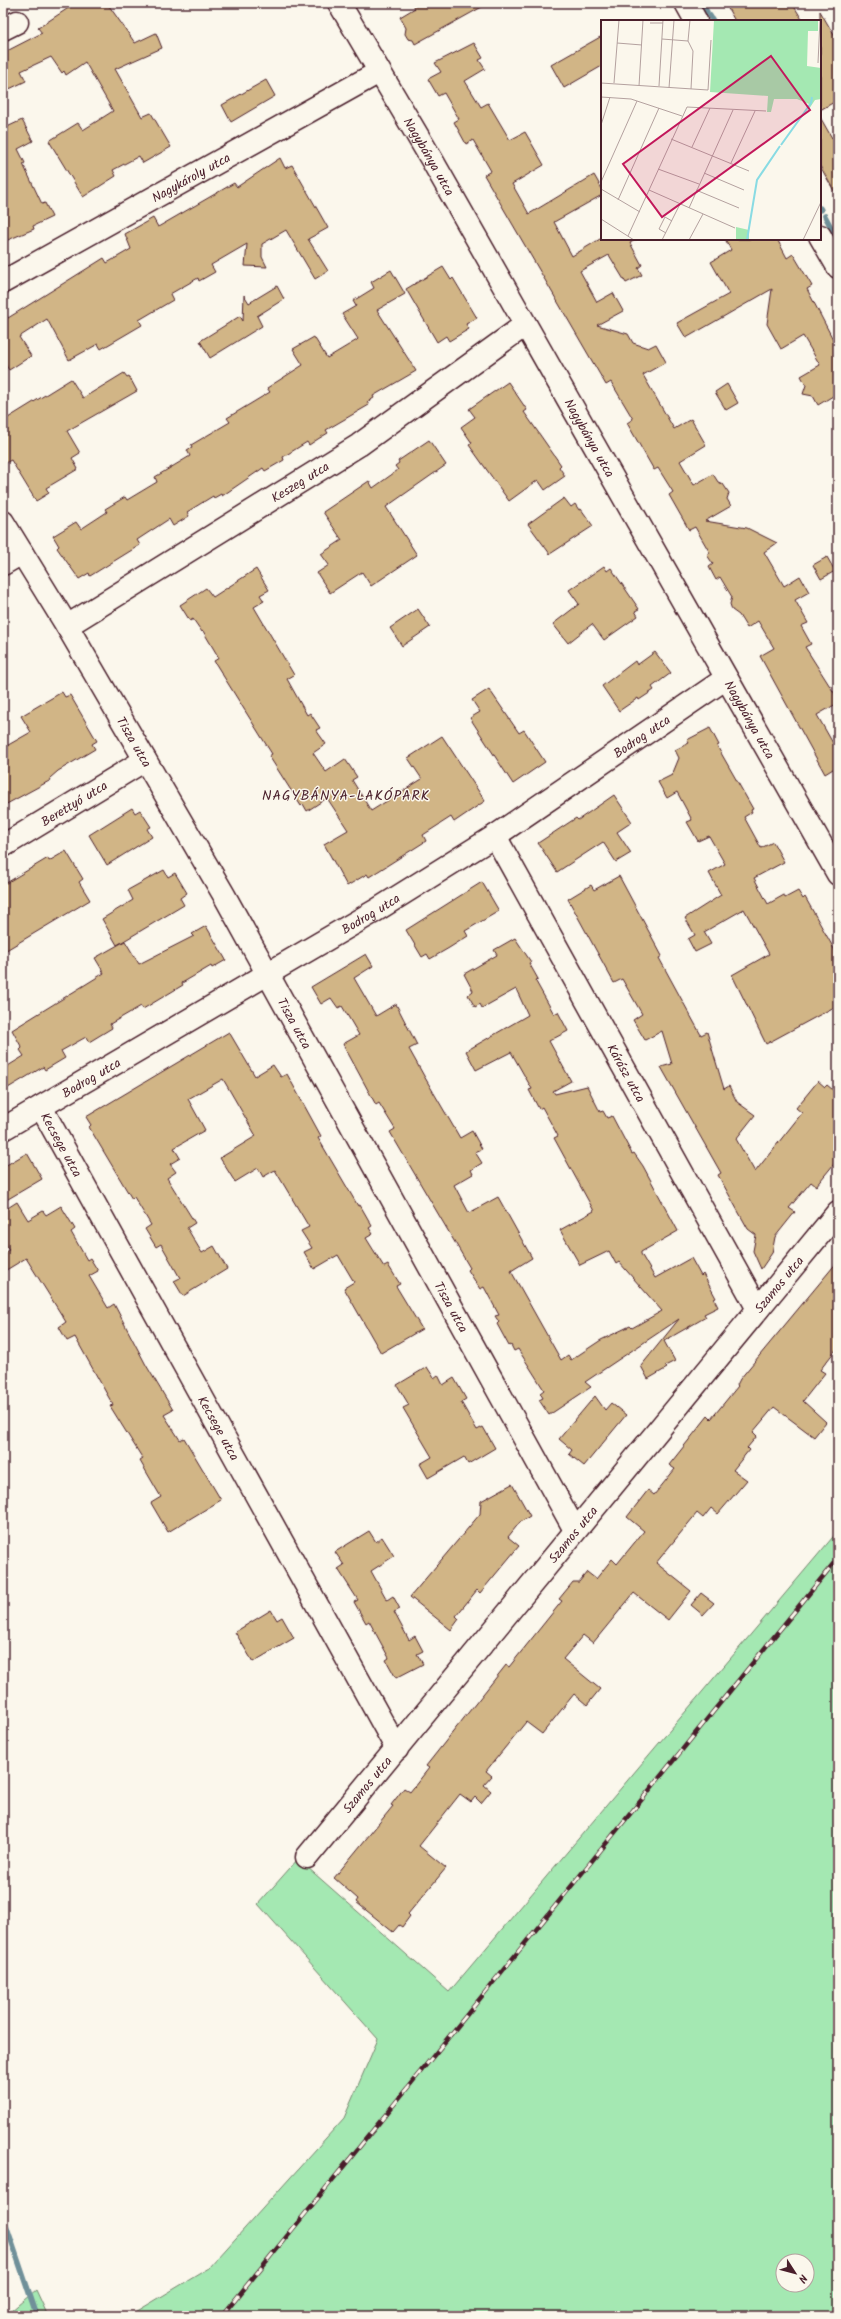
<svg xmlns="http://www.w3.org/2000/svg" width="841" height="2319" viewBox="0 0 841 2319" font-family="Kalam,sans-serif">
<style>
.green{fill:#a4e8b2;stroke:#77846e;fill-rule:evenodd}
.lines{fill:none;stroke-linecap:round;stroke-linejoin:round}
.stream{stroke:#709099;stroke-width:5.5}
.building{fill:#d1b586;stroke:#4a1f2b}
.minor-casing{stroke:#4a1f2b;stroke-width:25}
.minor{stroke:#fbf7ec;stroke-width:22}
.rail-casing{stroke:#4a1f2b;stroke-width:4.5}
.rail{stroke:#fbf7ec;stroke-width:3;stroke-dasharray:9;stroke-linecap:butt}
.labels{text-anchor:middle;stroke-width:3;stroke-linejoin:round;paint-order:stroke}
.street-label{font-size:13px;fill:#4a1f2b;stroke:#fbf7ec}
.neighbourhood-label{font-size:14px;letter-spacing:1px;fill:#4a1f2b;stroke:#fbf7ec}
.inset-river{fill:none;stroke:#89dbe3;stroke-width:2}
.inset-road{fill:none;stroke:#b4a19f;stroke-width:1}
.view{fill:#c2185b;fill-opacity:0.15;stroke:#c2185b;stroke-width:2}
.inset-edge{fill:none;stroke:#4a1f2b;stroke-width:2}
</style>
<rect width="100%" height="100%" fill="#fbf7ec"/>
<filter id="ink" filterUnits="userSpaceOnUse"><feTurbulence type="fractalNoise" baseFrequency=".025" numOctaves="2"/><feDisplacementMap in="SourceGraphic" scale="8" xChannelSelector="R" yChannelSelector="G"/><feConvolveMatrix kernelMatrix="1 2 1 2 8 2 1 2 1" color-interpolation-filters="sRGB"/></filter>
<g filter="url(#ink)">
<g class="green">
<path d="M 838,1531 L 838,2316 L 129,2316 L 209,2268 L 344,2118 L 378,2039 L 258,1904 L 298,1859 L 449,1992 ZM 783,2261 L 807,2261 L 807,2285 L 783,2285 Z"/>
<path d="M 36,2290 L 48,2316 L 5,2316 Z"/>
</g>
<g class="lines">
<g class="stream">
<path d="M 702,3 L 707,12"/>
<path d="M 710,16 L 713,21"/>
<path d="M 820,208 L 821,210"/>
<path d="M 825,216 L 833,231"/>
<path d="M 3,2216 L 37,2316"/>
</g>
</g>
<g class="building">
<path d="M 76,3 L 107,3 L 135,43 L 156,33 L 162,48 L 115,69 L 142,117 L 151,113 L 171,147 L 143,163 L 139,156 L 113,170 L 116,176 L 83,197 L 49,141 L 78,123 L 83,130 L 113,111 L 85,62 L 66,75 L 64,71 L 62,73 L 51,57 L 21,71 L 26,81 L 3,92 L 3,53 L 42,33 L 38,28 Z"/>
<path d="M 412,3 L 489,3 L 415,44 L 413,40 L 408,39 L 405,34 L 406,28 L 400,17 L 415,8 Z"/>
<path d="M 725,3 L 792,3 L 803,21 L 735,21 Z"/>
<path d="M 820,11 L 838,42 L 838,100 L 820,110 Z"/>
<path d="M 602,36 L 602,66 L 564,88 L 551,65 Z"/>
<path d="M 474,43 L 483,58 L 479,60 L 485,69 L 465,81 L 481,107 L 488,103 L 510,140 L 525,132 L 544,165 L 512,184 L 529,214 L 594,175 L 602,189 L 602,195 L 554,222 L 572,256 L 600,239 L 637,239 L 630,243 L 642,265 L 638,268 L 642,275 L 626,283 L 609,255 L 580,271 L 597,302 L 613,293 L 623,311 L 597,325 L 628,334 L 633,343 L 648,348 L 656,344 L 666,362 L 643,375 L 674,429 L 691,419 L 706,445 L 680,461 L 694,485 L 713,474 L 718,482 L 723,484 L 729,493 L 727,499 L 731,506 L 705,521 L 747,528 L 777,543 L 764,552 L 784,586 L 800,576 L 809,592 L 795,600 L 808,623 L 801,626 L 811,644 L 805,647 L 838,699 L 838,703 L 817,715 L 838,752 L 838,766 L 825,774 L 760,656 L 774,648 L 758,621 L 747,628 L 739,615 L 732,610 L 730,604 L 732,597 L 720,577 L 716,580 L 709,567 L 713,564 L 707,555 L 710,553 L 695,527 L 689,530 L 669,495 L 673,492 L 658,468 L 654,470 L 627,423 L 633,419 L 611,382 L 606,385 L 484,175 L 491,171 L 473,140 L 466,144 L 454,122 L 459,119 L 444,93 L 438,96 L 428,79 L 441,72 L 435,63 Z"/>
<path d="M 266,80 L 275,96 L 231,122 L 222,105 Z"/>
<path d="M 820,117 L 832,138 L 838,134 L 838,198 L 820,166 Z"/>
<path d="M 3,119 L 7,127 L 22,120 L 33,141 L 18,149 L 25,163 L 23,164 L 42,204 L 45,203 L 52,217 L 33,226 L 34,229 L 3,242 Z"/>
<path d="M 280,158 L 285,168 L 292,165 L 328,228 L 308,239 L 328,271 L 315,279 L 286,230 L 262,244 L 262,257 L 267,267 L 245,266 L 247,244 L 211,265 L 215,272 L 199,281 L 198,278 L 170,294 L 173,300 L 139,320 L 142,325 L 101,349 L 98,344 L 69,360 L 47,319 L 19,337 L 31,356 L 9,370 L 3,361 L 3,310 L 8,318 L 104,258 L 107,263 L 131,249 L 125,234 L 153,218 L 158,227 L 234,183 L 237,187 Z"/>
<path d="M 725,239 L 777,239 L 787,258 L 793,254 L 812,286 L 807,289 L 838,349 L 838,393 L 818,405 L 813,396 L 803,394 L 806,385 L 801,376 L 820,365 L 803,336 L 781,349 L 767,324 L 772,289 L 686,338 L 677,323 L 729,294 L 711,262 L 731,250 Z"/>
<path d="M 443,267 L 451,280 L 453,278 L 477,318 L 466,324 L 469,329 L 449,341 L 446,336 L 437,342 L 406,289 Z"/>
<path d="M 391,270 L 405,294 L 377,310 L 416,371 L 373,396 L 374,398 L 367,402 L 369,405 L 326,430 L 328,433 L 318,439 L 309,445 L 307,442 L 283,457 L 284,460 L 265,471 L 263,468 L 222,496 L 221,494 L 214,498 L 213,496 L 187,512 L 189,516 L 173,526 L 169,519 L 137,540 L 140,545 L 90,576 L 89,573 L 79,579 L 57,548 L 59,546 L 53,536 L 76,522 L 81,529 L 107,512 L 105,509 L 125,497 L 127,500 L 157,482 L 155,477 L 190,456 L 187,450 L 192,447 L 191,445 L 230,422 L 227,418 L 270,392 L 267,388 L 303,365 L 293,349 L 314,337 L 327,358 L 357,340 L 358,339 L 342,314 L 356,306 L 353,301 L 374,288 L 371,282 Z"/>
<path d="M 277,286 L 284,299 L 257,316 L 262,326 L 210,358 L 200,341 L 240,316 L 243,321 L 244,295 L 249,303 Z"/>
<path d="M 124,373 L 127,377 L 129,376 L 137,391 L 67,431 L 80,453 L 72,458 L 78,469 L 46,488 L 49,493 L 36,501 L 11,460 L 3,464 L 3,421 L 71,379 L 83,398 Z"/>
<path d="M 508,382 L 527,410 L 524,412 L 561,465 L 559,467 L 565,476 L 545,490 L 538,480 L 509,501 L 469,445 L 472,443 L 461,427 L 475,417 L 469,409 Z"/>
<path d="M 727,384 L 738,403 L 726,410 L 715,392 Z"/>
<path d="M 429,440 L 446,465 L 386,507 L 417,555 L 371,586 L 362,572 L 330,593 L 317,573 L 329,565 L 321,554 L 342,540 L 323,512 L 369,481 L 373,488 L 398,470 L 395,466 L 399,463 L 398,461 Z"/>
<path d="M 564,498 L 571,507 L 575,504 L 579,510 L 581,509 L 593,526 L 550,554 L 528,524 Z"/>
<path d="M 827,557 L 835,571 L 821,579 L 813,565 Z"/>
<path d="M 604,566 L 607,571 L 611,568 L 639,609 L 635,611 L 638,616 L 604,640 L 592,624 L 568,643 L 553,624 L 579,604 L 569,590 Z"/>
<path d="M 256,569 L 269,590 L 260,595 L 264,601 L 254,607 L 294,675 L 287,679 L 307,715 L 310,713 L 320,728 L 316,730 L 326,744 L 313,753 L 326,772 L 345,759 L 357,777 L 352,780 L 371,811 L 422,779 L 408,758 L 442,736 L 485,801 L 454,822 L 451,817 L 423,835 L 426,841 L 369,877 L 367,874 L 347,886 L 324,844 L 348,830 L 327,798 L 307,811 L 303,804 L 301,806 L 269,756 L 272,754 L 214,661 L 219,658 L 203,631 L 202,632 L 193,619 L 190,621 L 180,605 L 206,588 L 213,597 Z"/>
<path d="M 418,609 L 430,627 L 402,646 L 390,628 Z"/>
<path d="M 655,652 L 671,673 L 652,687 L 654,690 L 639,700 L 638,698 L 619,711 L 602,686 L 635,661 L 637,665 Z"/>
<path d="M 489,689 L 519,733 L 524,730 L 545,762 L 513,784 L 470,718 L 480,712 L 472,700 Z"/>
<path d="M 62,692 L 65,697 L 70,695 L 97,741 L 92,744 L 95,749 L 58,771 L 50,778 L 51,780 L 3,806 L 3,748 L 31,732 L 21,716 Z"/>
<path d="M 710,728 L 719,745 L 717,746 L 753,809 L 751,810 L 752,812 L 744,817 L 761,848 L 773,842 L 784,862 L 754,878 L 768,904 L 784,895 L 785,898 L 798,891 L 803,899 L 805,897 L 838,956 L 838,1005 L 766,1044 L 732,975 L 769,954 L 744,909 L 704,932 L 711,944 L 695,952 L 688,939 L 695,935 L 685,918 L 721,895 L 709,873 L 725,864 L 709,836 L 698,841 L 687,822 L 692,820 L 677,792 L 667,798 L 658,782 L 672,775 L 679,758 L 675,750 L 689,743 L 687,740 Z"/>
<path d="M 614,795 L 632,822 L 617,832 L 631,853 L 616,862 L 603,842 L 557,872 L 538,843 L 576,818 L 578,820 Z"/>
<path d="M 132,808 L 135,813 L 140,810 L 151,827 L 147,829 L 152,837 L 107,865 L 89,835 Z"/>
<path d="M 66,851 L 83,879 L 79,882 L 90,900 L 3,952 L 3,885 L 48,858 L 49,861 Z"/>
<path d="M 164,870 L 168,877 L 175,873 L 187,893 L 180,898 L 184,905 L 117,945 L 102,919 L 133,900 L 128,890 Z"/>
<path d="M 619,876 L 662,956 L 659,958 L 701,1035 L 707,1032 L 724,1089 L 729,1086 L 737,1102 L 755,1115 L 736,1139 L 755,1172 L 802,1113 L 796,1108 L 818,1081 L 825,1087 L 827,1085 L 838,1094 L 838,1159 L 816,1186 L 811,1182 L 789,1208 L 795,1212 L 775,1237 L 772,1253 L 761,1269 L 753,1251 L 756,1235 L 748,1229 L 718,1175 L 721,1173 L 661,1067 L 672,1064 L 662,1031 L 645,1040 L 633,1020 L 642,1014 L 622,979 L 614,983 L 568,899 L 591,885 L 594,890 Z"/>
<path d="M 482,882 L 499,911 L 465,931 L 468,936 L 449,948 L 430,959 L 427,954 L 422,957 L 406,930 Z"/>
<path d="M 206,926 L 226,960 L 212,968 L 211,966 L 182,983 L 183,985 L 143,1009 L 141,1006 L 110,1024 L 112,1028 L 89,1042 L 86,1037 L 61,1051 L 65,1058 L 45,1070 L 43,1067 L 3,1091 L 3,1069 L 24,1056 L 20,1050 L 22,1048 L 12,1030 L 104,973 L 95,958 L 125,941 L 139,964 L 194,936 L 192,934 Z"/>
<path d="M 515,938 L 531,962 L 529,963 L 538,979 L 535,980 L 554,1014 L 558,1012 L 568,1031 L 549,1041 L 571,1081 L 553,1091 L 555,1094 L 587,1086 L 600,1112 L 603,1111 L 607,1118 L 612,1116 L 632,1154 L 634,1153 L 643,1166 L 678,1231 L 641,1252 L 641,1254 L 655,1278 L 691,1258 L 701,1276 L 703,1274 L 716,1298 L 714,1299 L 718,1307 L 704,1314 L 706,1317 L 664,1341 L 675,1361 L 665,1366 L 667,1368 L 648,1379 L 641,1366 L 679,1319 L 585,1382 L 591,1387 L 549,1415 L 539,1400 L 543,1398 L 540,1393 L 544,1390 L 518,1349 L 514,1351 L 511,1345 L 509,1346 L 497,1324 L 499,1322 L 495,1316 L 499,1315 L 484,1287 L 480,1289 L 468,1270 L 470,1268 L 390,1132 L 395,1129 L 379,1103 L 376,1105 L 343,1044 L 359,1035 L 342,1006 L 338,1008 L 331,998 L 321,1004 L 311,987 L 366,954 L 373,966 L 354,978 L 376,1016 L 396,1004 L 417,1045 L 409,1049 L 424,1076 L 460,1138 L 472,1131 L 482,1149 L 475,1152 L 482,1163 L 471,1170 L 473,1174 L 454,1185 L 469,1213 L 498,1197 L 532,1258 L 511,1271 L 561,1360 L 568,1355 L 571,1360 L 601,1340 L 630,1326 L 632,1328 L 662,1311 L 619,1262 L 616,1264 L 609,1251 L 580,1265 L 560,1230 L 594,1211 L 554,1138 L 558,1136 L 542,1107 L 539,1109 L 529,1090 L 532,1089 L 511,1052 L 476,1070 L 466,1051 L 528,1015 L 516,989 L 482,1008 L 480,1004 L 475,1007 L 468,995 L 473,991 L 464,974 L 497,955 L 494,950 Z"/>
<path d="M 229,1032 L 255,1076 L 273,1065 L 281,1077 L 287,1074 L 321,1136 L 318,1138 L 358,1206 L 360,1205 L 372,1226 L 369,1228 L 373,1234 L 366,1238 L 384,1267 L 388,1265 L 400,1284 L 396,1286 L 422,1329 L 381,1353 L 344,1288 L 354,1282 L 338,1255 L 314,1269 L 304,1252 L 312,1248 L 301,1231 L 309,1227 L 275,1170 L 263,1177 L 258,1168 L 235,1182 L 220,1158 L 256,1136 L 223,1079 L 188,1099 L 205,1130 L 174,1148 L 180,1158 L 170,1164 L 176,1172 L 167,1178 L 195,1223 L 187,1228 L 202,1253 L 214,1246 L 227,1269 L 183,1296 L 174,1281 L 180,1278 L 161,1244 L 156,1247 L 145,1229 L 151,1225 L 134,1197 L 132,1199 L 89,1127 L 91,1125 L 86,1117 Z"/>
<path d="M 27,1153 L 42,1179 L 3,1202 L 3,1167 Z"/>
<path d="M 17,1202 L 28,1220 L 43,1211 L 46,1215 L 61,1206 L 75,1229 L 71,1232 L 87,1260 L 90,1258 L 98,1271 L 89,1276 L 108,1308 L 114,1304 L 146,1365 L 173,1410 L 164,1415 L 180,1440 L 184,1438 L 221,1500 L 168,1532 L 151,1503 L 161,1497 L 140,1461 L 143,1459 L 110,1406 L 113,1405 L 75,1337 L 67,1341 L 59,1327 L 66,1322 L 26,1258 L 3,1272 L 3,1253 L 9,1250 L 3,1240 L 3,1211 Z"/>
<path d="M 838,1261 L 838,1347 L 820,1370 L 825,1373 L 803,1401 L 826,1422 L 814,1437 L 774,1407 L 753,1432 L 757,1436 L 747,1448 L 749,1450 L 733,1470 L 747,1480 L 718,1514 L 711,1508 L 703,1518 L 697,1513 L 656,1563 L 691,1591 L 668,1620 L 634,1593 L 593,1643 L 583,1635 L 563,1659 L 600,1689 L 587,1705 L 574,1694 L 542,1734 L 526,1722 L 486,1771 L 492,1776 L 484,1785 L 491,1791 L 481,1803 L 475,1797 L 471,1802 L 460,1794 L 419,1846 L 446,1868 L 408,1914 L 410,1916 L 402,1927 L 399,1925 L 393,1932 L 356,1902 L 358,1899 L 334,1878 L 393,1806 L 391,1805 L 404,1788 L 410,1792 L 429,1768 L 426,1766 L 506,1665 L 509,1667 L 562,1601 L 559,1599 L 573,1582 L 579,1582 L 587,1572 L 596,1579 L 612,1559 L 617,1564 L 644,1531 L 627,1517 L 648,1490 L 654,1495 L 675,1469 L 669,1465 L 708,1416 L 711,1419 L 738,1386 L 737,1385 L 740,1379 Z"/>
<path d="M 427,1367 L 434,1378 L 438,1375 L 443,1385 L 454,1378 L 466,1399 L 461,1402 L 477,1430 L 483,1427 L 495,1448 L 468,1464 L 464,1457 L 428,1478 L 420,1464 L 432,1457 L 403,1408 L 409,1405 L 397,1385 Z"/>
<path d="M 595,1396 L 605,1410 L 611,1403 L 626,1415 L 584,1466 L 569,1454 L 572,1450 L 559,1439 Z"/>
<path d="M 512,1484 L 530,1516 L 520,1522 L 508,1537 L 519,1546 L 480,1593 L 477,1590 L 456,1616 L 459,1619 L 451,1630 L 410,1597 L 480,1514 L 481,1501 Z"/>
<path d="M 369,1531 L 376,1542 L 382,1537 L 394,1556 L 371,1571 L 387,1600 L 393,1596 L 400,1609 L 394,1612 L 409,1640 L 415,1636 L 423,1651 L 417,1654 L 423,1664 L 396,1678 L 386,1660 L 389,1658 L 369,1621 L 366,1623 L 354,1602 L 358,1600 L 338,1569 L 344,1565 L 335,1552 Z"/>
<path d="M 701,1593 L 714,1603 L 703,1615 L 691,1605 Z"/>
<path d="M 271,1610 L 277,1620 L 282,1617 L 294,1638 L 253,1662 L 235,1632 Z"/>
</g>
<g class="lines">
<g class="minor-casing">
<g id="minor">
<path id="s1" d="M 339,3 L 432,160 L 838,874"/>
<path d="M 686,3 L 696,21"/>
<path d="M 3,29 L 17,22"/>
<path d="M 820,236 L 838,267"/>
<path id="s2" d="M 3,282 L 379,72"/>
<path id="s3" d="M 3,522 L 67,626 L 224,895 L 575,1530"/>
<path d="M 3,564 L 22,553"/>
<path id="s4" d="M 67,626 L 359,445 L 525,325"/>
<path id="s5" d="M 495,836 L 758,1309"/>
<path id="s6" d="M 3,846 L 145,760"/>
<path id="s7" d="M 41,1107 L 397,1749"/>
<path id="s8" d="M 3,1129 L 375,911 L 495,836 L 725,679"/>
<path id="s9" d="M 307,1857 L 838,1212"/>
</g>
</g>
<use href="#minor" class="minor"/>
<g class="rail-casing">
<path id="rail" d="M 222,2316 L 838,1558"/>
</g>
<use href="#rail" class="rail"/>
</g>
</g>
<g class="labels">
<g class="street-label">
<text dy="5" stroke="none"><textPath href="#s1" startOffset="178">Nagybánya utca</textPath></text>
<text dy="5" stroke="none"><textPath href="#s2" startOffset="215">Nagykároly utca</textPath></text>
<text dy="5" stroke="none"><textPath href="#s1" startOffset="502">Nagybánya utca</textPath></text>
<text dy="5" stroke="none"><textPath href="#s4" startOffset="274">Keszeg utca</textPath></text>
<text dy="5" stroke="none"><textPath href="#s1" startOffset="826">Nagybánya utca</textPath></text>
<text dy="5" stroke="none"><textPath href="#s8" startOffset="750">Bodrog utca</textPath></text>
<text dy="5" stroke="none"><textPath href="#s3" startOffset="256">Tisza utca</textPath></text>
<text dy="5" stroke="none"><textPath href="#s6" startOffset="83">Berettyó utca</textPath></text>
<text dy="5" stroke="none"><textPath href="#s8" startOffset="426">Bodrog utca</textPath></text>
<text dy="5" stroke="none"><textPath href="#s3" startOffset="580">Tisza utca</textPath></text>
<text dy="5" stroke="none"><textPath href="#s5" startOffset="271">Kárász utca</textPath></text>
<text dy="5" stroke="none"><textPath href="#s8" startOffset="102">Bodrog utca</textPath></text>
<text dy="5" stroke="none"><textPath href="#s7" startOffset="43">Kecsege utca</textPath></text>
<text dy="5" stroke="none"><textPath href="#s9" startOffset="742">Szamos utca</textPath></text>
<text dy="5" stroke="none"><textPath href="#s3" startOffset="904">Tisza utca</textPath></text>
<text dy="5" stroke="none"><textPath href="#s7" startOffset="367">Kecsege utca</textPath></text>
<text dy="5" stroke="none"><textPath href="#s9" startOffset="418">Szamos utca</textPath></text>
<text dy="5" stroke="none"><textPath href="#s9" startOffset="94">Szamos utca</textPath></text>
</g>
<g class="neighbourhood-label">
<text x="346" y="800">NAGYBÁNYA-LAKÓPARK</text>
</g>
</g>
<g transform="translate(601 20)">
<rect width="220" height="220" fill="#fbf7ec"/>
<path d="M 113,0 L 217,0 L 217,11 L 207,11 L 206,46 L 220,48 L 220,79 L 214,80 L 208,89 L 205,89 L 208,84 L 196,79 L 173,79 L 170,92 L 166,92 L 167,76 L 109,72 ZM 135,207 L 148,210 L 148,220 L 135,220 Z" fill="#a4e8b2"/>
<path class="inset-river" d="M 180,125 L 210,83 L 211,77M 146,220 L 156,160 L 179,126"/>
<path class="inset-road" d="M 89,0 L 87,21 L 92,31 L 90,69M 49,3 L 62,3M 61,19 L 87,21M 16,23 L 41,25M 217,43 L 219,0M 0,63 L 107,70 L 110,20M 13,63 L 18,0M 38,66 L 42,0M 58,66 L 62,0M 68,68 L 73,0M 0,77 L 30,79 L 81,96M 0,105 L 9,77M 70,119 L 148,151M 91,127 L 109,88M 130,143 L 154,91M 57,149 L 98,164M 103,153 L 143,170M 0,162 L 36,81M 0,169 L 39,192M 48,170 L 134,208M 95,170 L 138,188M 17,180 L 58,88M 88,188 L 132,90M 0,199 L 33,220M 65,213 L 58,209 L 64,197 L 71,201M 27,216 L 86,87 L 165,91M 61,220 L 79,184M 88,220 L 102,194M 202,220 L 220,182"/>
<path class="view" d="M 170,36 L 209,90 L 61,197 L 22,144 Z"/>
<rect width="220" height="220" class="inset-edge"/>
</g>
<rect width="841" height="2319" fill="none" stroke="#fbf7ec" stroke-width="16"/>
<rect x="8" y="8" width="825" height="2303" fill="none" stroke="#4a1f2b" stroke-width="1.5" filter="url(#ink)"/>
<g transform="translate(795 2273) rotate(126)"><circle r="19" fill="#fbf7ec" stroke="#b4a19f"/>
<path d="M0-3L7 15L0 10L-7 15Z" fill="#4a1f2b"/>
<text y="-6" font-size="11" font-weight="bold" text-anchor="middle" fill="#4a1f2b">N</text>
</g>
</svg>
